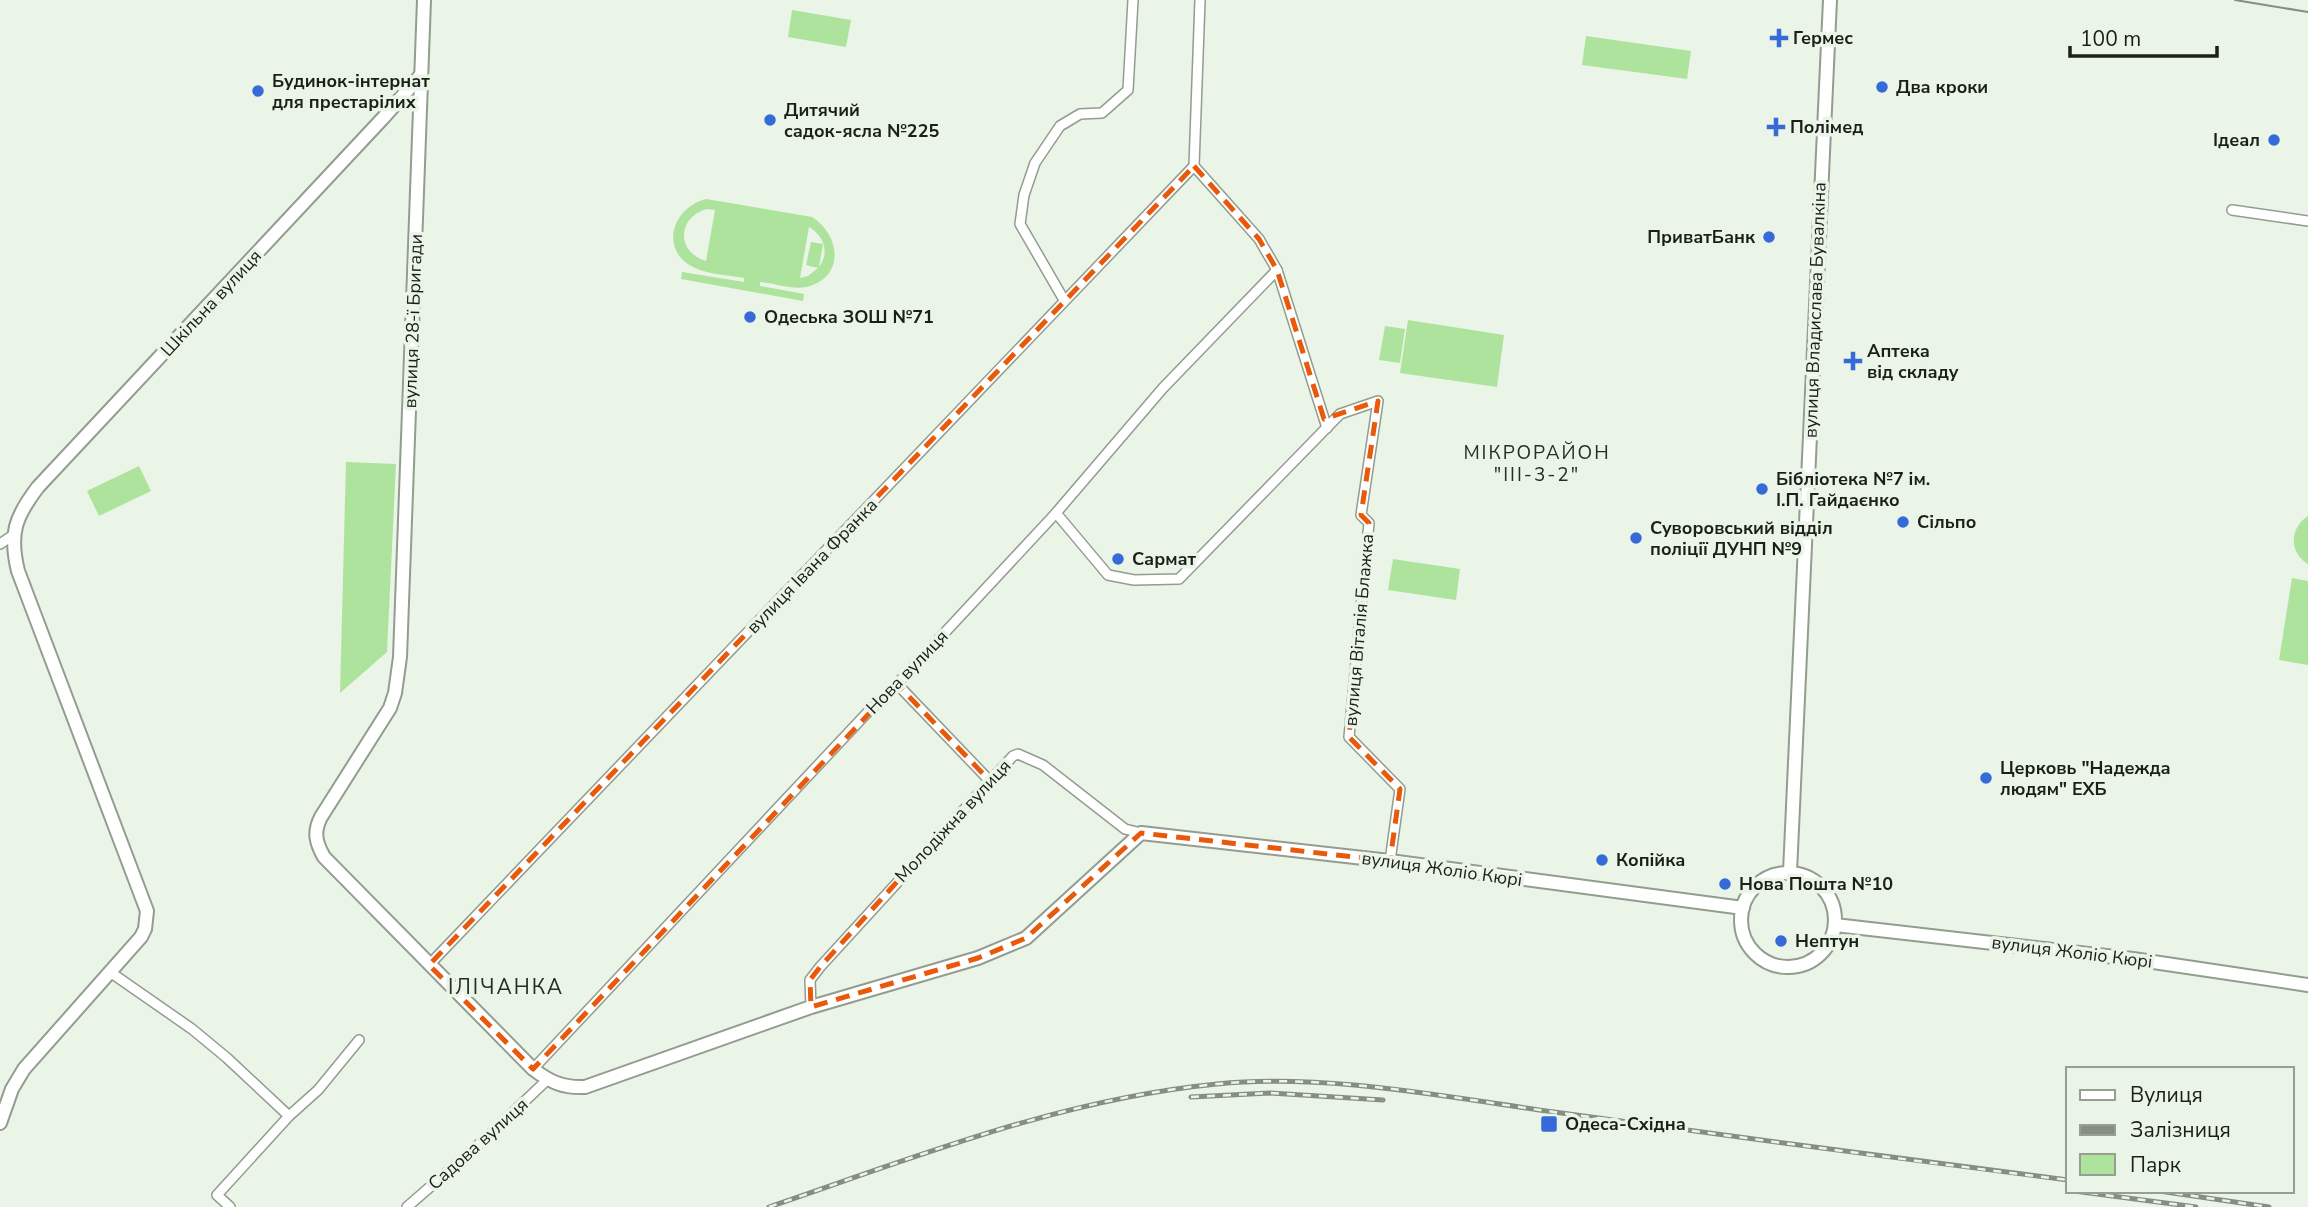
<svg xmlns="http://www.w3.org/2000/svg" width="2308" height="1207" viewBox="0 0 2308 1207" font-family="'Nunito Sans',sans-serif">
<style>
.green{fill:#aee39e;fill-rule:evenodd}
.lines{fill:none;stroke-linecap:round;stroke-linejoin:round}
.minor-casing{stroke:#939c90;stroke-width:12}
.tertiary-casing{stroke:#939c90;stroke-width:16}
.minor{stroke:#fff;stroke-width:9}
.tertiary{stroke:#fff;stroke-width:12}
.tram{stroke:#868d84;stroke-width:2}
.rail-casing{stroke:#868d84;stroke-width:5}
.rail{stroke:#eaf4e7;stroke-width:2.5;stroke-dasharray:8;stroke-linecap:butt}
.marked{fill:none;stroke:#e8590c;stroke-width:5;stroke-dasharray:14 9;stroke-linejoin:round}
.poi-dot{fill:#366ad9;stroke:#eaf4e7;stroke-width:2.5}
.labels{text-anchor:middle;stroke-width:7;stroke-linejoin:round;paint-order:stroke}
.poi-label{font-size:18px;font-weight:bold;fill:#1b1f1a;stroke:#eaf4e7;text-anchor:start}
.street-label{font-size:18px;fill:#1b1f1a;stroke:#eaf4e7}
.neighbourhood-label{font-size:19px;letter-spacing:2px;fill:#262d23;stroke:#eaf4e7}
.quarter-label{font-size:21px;letter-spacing:2px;fill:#262d23;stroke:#eaf4e7}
</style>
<rect width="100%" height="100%" fill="#eaf4e7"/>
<g class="green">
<path d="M 792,10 L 851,20 L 846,47 L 788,37 Z"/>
<path d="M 1586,36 L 1691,51 L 1687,79 L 1582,65 Z"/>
<path d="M 706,199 L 812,217 C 839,234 846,274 810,286 C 794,291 776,283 760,282 L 760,286 L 804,294 L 803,301 L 681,279 L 682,272 L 744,282 L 744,278 C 729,275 710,275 695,268 C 659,252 671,208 706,199 ZM 707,209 L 715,210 L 706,261 C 676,252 677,217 707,209 ZM 809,227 C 824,236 830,252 819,267 L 823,244 L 811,242 L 806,265 L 818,268 L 808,276 L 800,278 Z"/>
<path d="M 1408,320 L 1504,335 L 1497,387 L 1400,373 Z"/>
<path d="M 1385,326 L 1405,329 L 1400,363 L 1379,360 Z"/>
<path d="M 346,462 L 396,464 L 387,652 L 340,693 Z"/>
<path d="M 139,466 L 151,491 L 99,516 L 87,491 Z"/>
<path d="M 2308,516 L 2308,564 C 2289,553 2289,528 2308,516 Z"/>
<path d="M 1393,559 L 1460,569 L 1456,600 L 1388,590 Z"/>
<path d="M 2292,578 L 2308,581 L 2308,665 L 2279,660 Z"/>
</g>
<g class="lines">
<g class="minor-casing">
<g id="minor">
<path d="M 1200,0 L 1194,166 L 1259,239 L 1277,270 L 1327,428"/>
<path d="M 2232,210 L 2308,221"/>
<path d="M 1064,300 L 1020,224 L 1024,195 L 1035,163 L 1060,126 L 1080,114 L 1102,113 L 1128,90 L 1133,0"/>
<path d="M 1056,513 L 1108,575 L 1134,580 L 1179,579 L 1340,414 L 1378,401 L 1361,515 L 1369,523 L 1349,737 L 1400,789 L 1390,861"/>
<path d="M 0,544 L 12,536"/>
<path d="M 897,684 L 989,780"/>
<path d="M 429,965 L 1194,166"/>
<path d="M 110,972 L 192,1029 L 227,1058 L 289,1116 L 217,1195 L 230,1207"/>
<path d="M 811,1007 L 810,980 L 820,967 L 1013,756 L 1018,754 L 1043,765 L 1125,829 L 1141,833"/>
<path d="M 533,1069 L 866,714 L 897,684 L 1056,513 L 1163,388 L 1277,270"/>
<path d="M 289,1116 L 318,1090 L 359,1040"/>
<path d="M 407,1207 L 485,1139 L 547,1080"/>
</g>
</g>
<g class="tertiary-casing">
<g id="tertiary">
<path d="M 424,0 L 400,657 L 395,693 L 390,708 L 321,817 C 313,832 316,843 324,857 L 533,1069 C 550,1082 563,1088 585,1087 L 811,1007 L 978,958 L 1026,938 L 1141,833 L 1390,861 L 1743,908"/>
<path d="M 1790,872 L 1830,0"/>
<circle cx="1788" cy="920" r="47"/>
<path d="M 1835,925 L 2133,959 L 2308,985"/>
<path d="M 0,1123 L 12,1089 L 24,1069 L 141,937 L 145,929 L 147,911 L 18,571 C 9,534 15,517 38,487 L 384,117 L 420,76"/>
</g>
</g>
<use href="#minor" class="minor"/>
<use href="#tertiary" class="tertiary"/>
<path class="tram" d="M 2235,0 L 2308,12"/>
<g class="rail-casing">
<g id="rail">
<path d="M 1191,1097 L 1270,1093 L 1383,1100"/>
<path d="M 2074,1191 L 2196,1207"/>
<path d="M 2159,1191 L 2269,1207"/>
<path d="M 769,1207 C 916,1157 1061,1099 1217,1084 C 1327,1073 1445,1097 1554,1112 C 1725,1135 1897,1159 2068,1180"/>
</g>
</g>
<use href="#rail" class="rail"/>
</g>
<path class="marked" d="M 1194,166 L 1259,239 L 1277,270 L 1324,419 L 1378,401 L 1361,515 L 1369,523 L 1349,737 L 1400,789 L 1390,861 L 1141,833 L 1026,938 L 978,958 L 811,1007 L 810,980 L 820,967 L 989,780 L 897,684 L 533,1069 L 429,965 Z"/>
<g class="poi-dot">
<path d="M1775.5 27.5h7v7h7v7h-7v7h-7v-7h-7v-7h7z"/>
<circle cx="1882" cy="87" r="7"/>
<circle cx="258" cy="91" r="7"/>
<circle cx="770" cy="120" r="7"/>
<path d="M1772.5 116.5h7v7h7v7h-7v7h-7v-7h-7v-7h7z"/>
<circle cx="2274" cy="140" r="7"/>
<circle cx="1769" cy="237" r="7"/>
<circle cx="750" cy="317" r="7"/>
<path d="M1849.5 350.5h7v7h7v7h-7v7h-7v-7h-7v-7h7z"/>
<circle cx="1762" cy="489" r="7"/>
<circle cx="1903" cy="522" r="7"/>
<circle cx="1636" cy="538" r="7"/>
<circle cx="1118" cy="559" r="7"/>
<circle cx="1986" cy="778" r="7"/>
<circle cx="1602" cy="860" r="7"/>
<circle cx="1725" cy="884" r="7"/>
<circle cx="1781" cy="941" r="7"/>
<rect x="1540" y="1115" width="18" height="18" rx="3.5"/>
</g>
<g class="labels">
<g class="poi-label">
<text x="1793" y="44">Гермес</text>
<text x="272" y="87">Будинок-інтернат<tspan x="272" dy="21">для престарілих</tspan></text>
<text x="1896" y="93">Два кроки</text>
<text x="784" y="116">Дитячий<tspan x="784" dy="21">садок-ясла №225</tspan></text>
<text x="1790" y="133">Полімед</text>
<text x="2260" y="146" text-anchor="end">Ідеал</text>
<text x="1755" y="243" text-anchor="end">ПриватБанк</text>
<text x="764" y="323">Одеська ЗОШ №71</text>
<text x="1867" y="357">Аптека<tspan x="1867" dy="21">від складу</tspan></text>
<text x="1776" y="485">Бібліотека №7 ім.<tspan x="1776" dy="21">І.П. Гайдаєнко</tspan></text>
<text x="1917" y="528">Сільпо</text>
<text x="1650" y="534">Суворовський відділ<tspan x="1650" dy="21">поліції ДУНП №9</tspan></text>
<text x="1132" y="565">Сармат</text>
<text x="2000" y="774">Церковь "Надежда<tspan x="2000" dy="21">людям" ЕХБ</tspan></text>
<text x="1616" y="866">Копійка</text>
<text x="1739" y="890">Нова Пошта №10</text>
<text x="1795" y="947">Нептун</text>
<text x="1565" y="1130">Одеса-Східна</text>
</g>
<g class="street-label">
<text transform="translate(211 303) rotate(-47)" y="6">Шкільна вулиця</text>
<text transform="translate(1815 310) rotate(-88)" y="6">вулиця Владислава Бувалкіна</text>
<text transform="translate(413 321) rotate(-88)" y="6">вулиця 28-ї Бригади</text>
<text transform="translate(812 566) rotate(-46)" y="6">вулиця Івана Франка</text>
<text transform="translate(1359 630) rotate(-85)" y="6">вулиця Віталія Блажка</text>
<text transform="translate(907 672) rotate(-46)" y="6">Нова вулиця</text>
<text transform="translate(953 821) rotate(-47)" y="6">Молодіжна вулиця</text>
<text transform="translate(1442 869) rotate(8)" y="6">вулиця Жоліо Кюрі</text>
<text transform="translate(2072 952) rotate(7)" y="6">вулиця Жоліо Кюрі</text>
<text transform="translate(478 1144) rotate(-42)" y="6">Садова вулиця</text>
</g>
<g class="neighbourhood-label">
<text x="1537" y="459">МІКРОРАЙОН<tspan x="1537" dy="22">"ІІІ-3-2"</tspan></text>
</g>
<g class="quarter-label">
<text x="506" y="994">ІЛІЧАНКА</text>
</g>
</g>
<rect x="2066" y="1067" width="228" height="126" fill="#eaf4e7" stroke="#979f95" stroke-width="2"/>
<rect x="2080" y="1090" width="35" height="10" fill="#ffffff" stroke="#979f95" stroke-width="2"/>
<text x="2130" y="1102" font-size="21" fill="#1b1f1a">Вулиця</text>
<rect x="2080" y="1125" width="35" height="10" fill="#868d84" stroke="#979f95" stroke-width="2"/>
<text x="2130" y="1137" font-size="21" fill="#1b1f1a">Залізниця</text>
<rect x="2080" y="1154" width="35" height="21" fill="#aee39e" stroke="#979f95" stroke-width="2"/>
<text x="2130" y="1172" font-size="21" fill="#1b1f1a">Парк</text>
<path d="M2070 46v10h147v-10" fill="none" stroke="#1b1f1a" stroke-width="3.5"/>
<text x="2080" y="46" font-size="21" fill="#1b1f1a" stroke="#eaf4e7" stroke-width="5" paint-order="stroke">100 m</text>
</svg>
